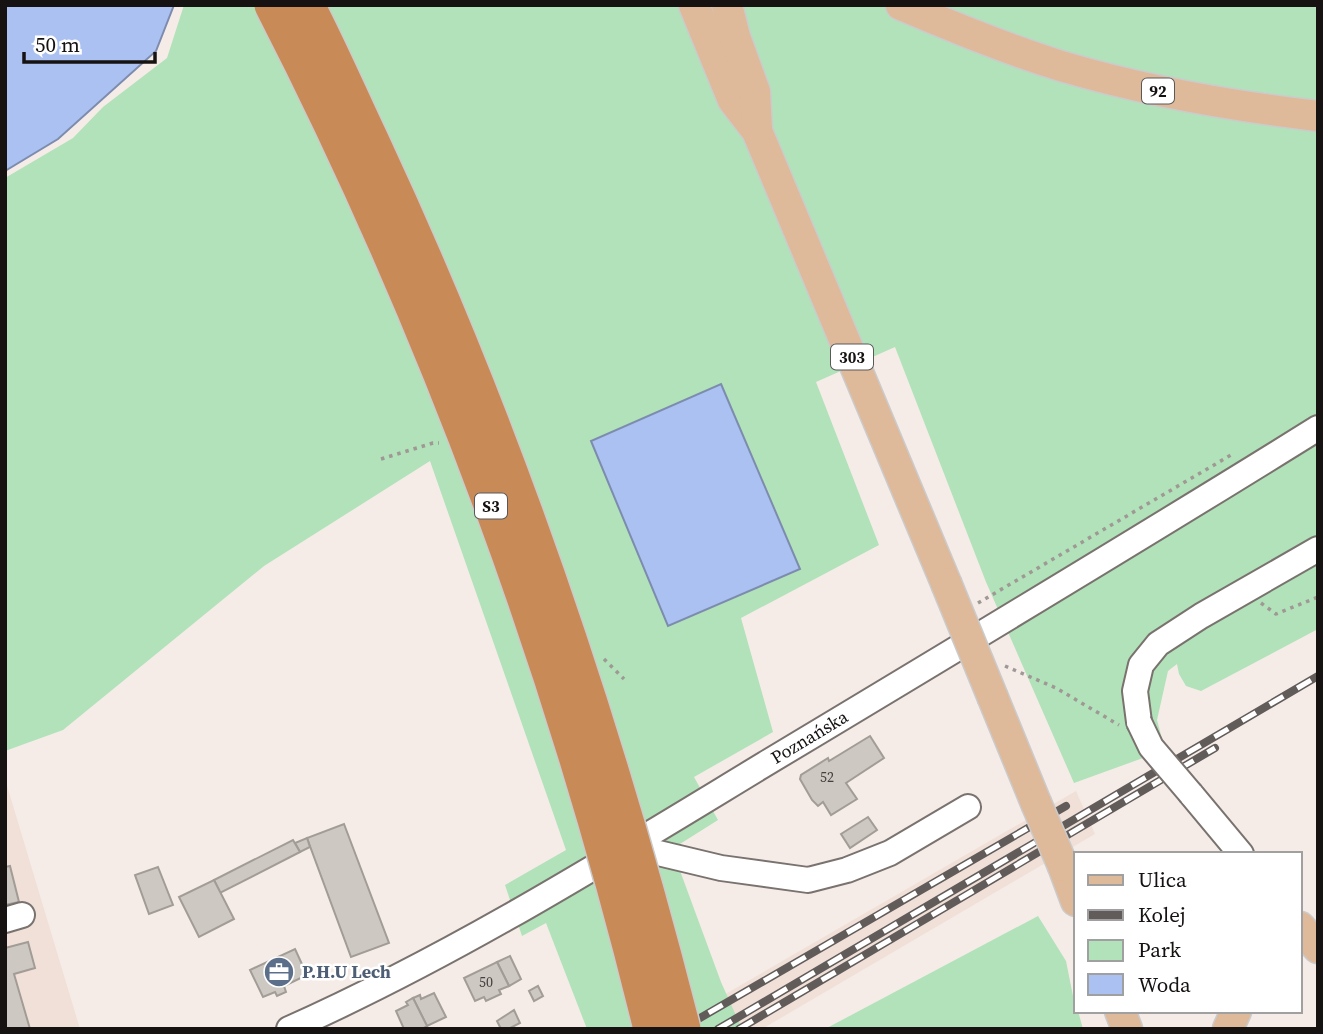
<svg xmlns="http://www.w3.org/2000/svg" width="1323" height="1034" viewBox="0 0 1323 1034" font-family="'Source Serif 4',serif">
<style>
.built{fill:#f0e0d8}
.green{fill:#b1e2b9}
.water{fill:#aac1f1;stroke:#7d8cae;stroke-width:2}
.building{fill:#cec8c2;stroke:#a29c96;stroke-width:2}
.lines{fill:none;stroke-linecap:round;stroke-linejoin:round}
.minor-casing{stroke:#79726e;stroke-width:28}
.major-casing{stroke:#cccbcb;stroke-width:33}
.path{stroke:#9f9895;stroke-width:3.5;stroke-dasharray:3.5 5;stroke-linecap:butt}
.minor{stroke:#fff;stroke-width:24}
.major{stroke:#deb99a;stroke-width:30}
.rail-casing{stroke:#615c5a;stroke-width:8}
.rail{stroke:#fff;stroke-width:5;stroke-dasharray:16;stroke-linecap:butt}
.minor-bridge-casing{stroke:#79726e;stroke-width:28;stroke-linecap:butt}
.major-bridge-casing{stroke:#cccbcb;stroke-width:33;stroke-linecap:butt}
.highway-bridge-casing{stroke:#cccbcb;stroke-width:38;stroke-linecap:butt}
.minor-bridge{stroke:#fff;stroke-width:24}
.major-bridge{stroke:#deb99a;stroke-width:30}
.highway-bridge{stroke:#c88b57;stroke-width:35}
.labels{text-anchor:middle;stroke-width:5;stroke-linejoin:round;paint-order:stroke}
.number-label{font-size:14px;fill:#43403d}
.shield{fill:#fff;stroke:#5b5958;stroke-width:2}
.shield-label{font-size:16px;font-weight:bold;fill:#151211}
.street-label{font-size:18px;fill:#151211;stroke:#fff}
.service-label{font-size:18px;font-weight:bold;fill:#4e5e75;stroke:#fff;text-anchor:start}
</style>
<rect width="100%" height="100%" fill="#f5ece8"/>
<g class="built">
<path d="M 5,779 L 80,1029 L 5,1029 Z"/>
<path d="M 1076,791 L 1095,834 L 762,1029 L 665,1029 Z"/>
</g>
<g class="green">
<path d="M 184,5 L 1318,5 L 1318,629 L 1201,691 L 1186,686 L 1179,674 L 1177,664 L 1168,671 L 1157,720 L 1165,750 L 1074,783 L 986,582 L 895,347 L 816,382 L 879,545 L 741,618 L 773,732 L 694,777 L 718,820 L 672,849 L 721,982 L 742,1029 L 587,1029 L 546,923 L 522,936 L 505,885 L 566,850 L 430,461 L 264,566 L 63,730 L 5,751 L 5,178 L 73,138 L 103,107 L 167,58 Z"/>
<path d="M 1038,916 L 1066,961 L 1076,1011 L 1078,1011 L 1083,1029 L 825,1029 Z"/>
</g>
<g class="water">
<path d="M 5,5 L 174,5 L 156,51 L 58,139 L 5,171 Z"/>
<path d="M 721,384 L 800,569 L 668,626 L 591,441 Z"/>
</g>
<g class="building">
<path d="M 870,736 L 884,758 L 846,783 L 857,799 L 831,815 L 823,802 L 818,806 L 812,800 L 800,779 L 801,775 L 828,758 L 829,761 Z"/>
<path d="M 868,817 L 877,830 L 850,848 L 841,834 Z"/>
<path d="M 344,824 L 389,943 L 351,957 L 307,838 Z"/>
<path d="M 307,838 L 310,847 L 300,852 L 295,843 Z"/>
<path d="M 293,840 L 300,852 L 220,893 L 214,880 Z"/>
<path d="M 10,866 L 19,902 L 5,905 L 5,867 Z"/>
<path d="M 158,867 L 173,905 L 149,914 L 135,875 Z"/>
<path d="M 214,880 L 234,919 L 199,937 L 179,897 Z"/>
<path d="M 28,942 L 35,968 L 14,974 L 30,1029 L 5,1029 L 5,948 Z"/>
<path d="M 295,949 L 307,975 L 284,986 L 286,992 L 277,996 L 275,992 L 263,997 L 250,970 Z"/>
<path d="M 510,956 L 521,979 L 509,986 L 497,962 Z"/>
<path d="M 497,962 L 509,986 L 499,990 L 501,994 L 486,1001 L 484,997 L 475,1001 L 464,978 Z"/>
<path d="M 538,986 L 543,996 L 534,1001 L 529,991 Z"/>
<path d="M 434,993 L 446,1017 L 427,1026 L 413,998 L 420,995 L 421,999 Z"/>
<path d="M 413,998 L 427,1026 L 422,1029 L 404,1029 L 396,1011 L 408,1005 L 406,1002 Z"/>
<path d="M 514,1010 L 520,1023 L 508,1029 L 501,1029 L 497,1021 Z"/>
</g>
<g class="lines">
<g class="minor-casing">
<g id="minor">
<path d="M 1139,722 L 1135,691 L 1141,665 L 1158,644 L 1201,616 L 1318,549"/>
<path d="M 1191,794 L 1241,854"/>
<path d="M 629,846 L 721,868 L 808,880 L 847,870 L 890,853 L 968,807"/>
<path d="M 5,920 L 22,915"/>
<path id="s1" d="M 289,1029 C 455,955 610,858 765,764 C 950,653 1135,542 1318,428"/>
</g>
</g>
<g class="major-casing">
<g id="major">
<path d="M 694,5 L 733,100 L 757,131 L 946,583"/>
<path d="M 727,5 L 735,37 L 755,92 L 757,131"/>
<path d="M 901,5 C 953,27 1006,49 1061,66 C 1145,91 1231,106 1318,116"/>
<path d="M 993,698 L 1036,803"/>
<path d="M 1063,866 L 1076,901"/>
<path d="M 1300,927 L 1318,948"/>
<path d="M 1120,1011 L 1127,1029"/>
<path d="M 1228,1029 L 1236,1011"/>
</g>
</g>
<g class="path">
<path d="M 381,459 L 433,443 L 439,443"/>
<path d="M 978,603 L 1231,455"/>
<path d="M 1261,603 L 1276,614 L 1318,597"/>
<path d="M 604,659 L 624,679"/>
<path d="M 1005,666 L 1056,688 L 1119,725"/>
</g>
<use href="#minor" class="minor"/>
<use href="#major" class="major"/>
<g class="rail-casing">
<g id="rail">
<path d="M 681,1029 L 1066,806"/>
<path d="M 718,1029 L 1318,676"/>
<path d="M 739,1029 L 1215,748"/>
</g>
</g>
<use href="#rail" class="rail"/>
<g class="minor-bridge-casing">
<path id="minor-bridge" d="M 1139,722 L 1151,747 L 1191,794"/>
</g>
<g class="major-bridge-casing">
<g id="major-bridge">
<path d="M 946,583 L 993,698"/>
<path d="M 1036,803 L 1063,866"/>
</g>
</g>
<g class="highway-bridge-casing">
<g id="highway-bridge">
<path d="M 272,5 C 438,328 565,676 651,1029"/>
<path d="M 307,5 C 331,51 351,98 373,144 C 506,429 606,725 683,1029"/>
</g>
</g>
<use href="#minor-bridge" class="minor-bridge"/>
<use href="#major-bridge" class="major-bridge"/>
<use href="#highway-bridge" class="highway-bridge"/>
</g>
<defs>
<g id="office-disc" transform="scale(1.575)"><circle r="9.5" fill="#5c6f8a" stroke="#fff"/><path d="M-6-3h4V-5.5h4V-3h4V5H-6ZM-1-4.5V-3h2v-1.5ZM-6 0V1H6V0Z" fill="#fff"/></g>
</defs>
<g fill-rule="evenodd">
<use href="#office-disc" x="279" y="972"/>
</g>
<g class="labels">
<g class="number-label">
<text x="827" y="782">52</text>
<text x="486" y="987">50</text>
</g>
<g class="shield">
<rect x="1142" y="78.5" width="32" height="25" rx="5"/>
<rect x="831" y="344.5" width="42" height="25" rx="5"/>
<rect x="475" y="493.5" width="32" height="25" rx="5"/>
</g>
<g class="shield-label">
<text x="1158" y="97">92</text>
<text x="852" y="363">303</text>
<text x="491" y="512">S3</text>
</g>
<g class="street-label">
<text dy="6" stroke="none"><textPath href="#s1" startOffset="597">Poznańska</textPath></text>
</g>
<g class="service-label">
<text x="302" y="978">P.H.U Lech</text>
</g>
</g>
<rect width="1323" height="1034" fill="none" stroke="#151211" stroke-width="14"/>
<rect x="1074" y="852" width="228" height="161" fill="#ffffff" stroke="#a1a0a0" stroke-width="2"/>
<rect x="1088" y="875" width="35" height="10" fill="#deb99a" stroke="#a1a0a0" stroke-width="2"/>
<text x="1138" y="887" font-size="21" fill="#151211">Ulica</text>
<rect x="1088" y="910" width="35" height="10" fill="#615c5a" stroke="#a1a0a0" stroke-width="2"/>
<text x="1138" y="922" font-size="21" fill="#151211">Kolej</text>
<rect x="1088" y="940" width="35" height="21" fill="#b1e2b9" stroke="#a1a0a0" stroke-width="2"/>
<text x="1138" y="957" font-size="21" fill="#151211">Park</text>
<rect x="1088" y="974" width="35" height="21" fill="#aac1f1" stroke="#a1a0a0" stroke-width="2"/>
<text x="1138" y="992" font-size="21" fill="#151211">Woda</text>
<path d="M24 52v10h131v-10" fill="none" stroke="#151211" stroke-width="3.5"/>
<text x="35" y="52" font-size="21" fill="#151211" stroke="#ffffff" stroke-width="5" paint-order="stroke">50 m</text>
</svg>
